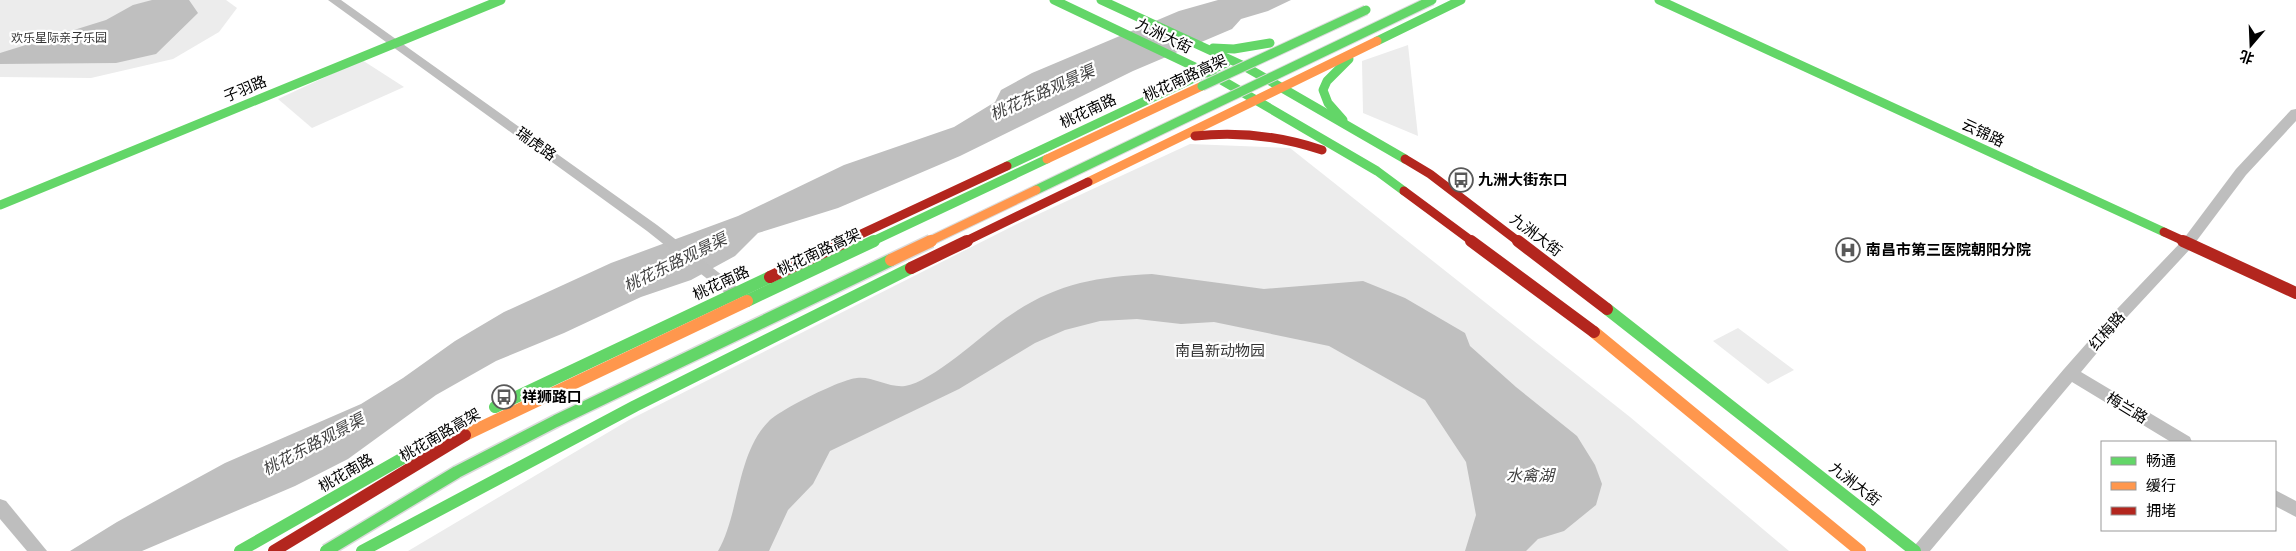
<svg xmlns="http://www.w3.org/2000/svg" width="2296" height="551" viewBox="0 0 2296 551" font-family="Montserrat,'Noto Sans SC',sans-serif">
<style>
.green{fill:#ececec}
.water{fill:#bfbfbf}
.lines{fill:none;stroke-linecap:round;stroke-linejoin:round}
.street{fill:#bebebe;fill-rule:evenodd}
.fast-far1{stroke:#63d668;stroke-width:9}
.fast{stroke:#63d668;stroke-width:12}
.slow-far1{stroke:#ff974d;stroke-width:9}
.slow{stroke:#ff974d;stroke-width:12}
.jam-far1{stroke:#b3261e;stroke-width:9}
.jam{stroke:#b3261e;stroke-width:12}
.fast-bridge-far1-casing{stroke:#dbdbdb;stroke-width:11;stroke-linecap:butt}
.fast-bridge-casing{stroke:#dbdbdb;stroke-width:15;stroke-linecap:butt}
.slow-bridge-far1-casing{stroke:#dbdbdb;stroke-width:11;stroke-linecap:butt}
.slow-bridge-casing{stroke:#dbdbdb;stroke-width:15;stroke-linecap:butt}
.fast-bridge-far1{stroke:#63d668;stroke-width:9}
.fast-bridge{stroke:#63d668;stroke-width:12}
.slow-bridge-far1{stroke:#ff974d;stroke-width:9}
.slow-bridge{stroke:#ff974d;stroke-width:12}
.labels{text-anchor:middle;stroke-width:4.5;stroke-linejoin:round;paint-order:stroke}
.far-park-label{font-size:12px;fill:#333;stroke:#fff}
.street-label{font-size:15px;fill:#000;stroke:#fff}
.poi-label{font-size:15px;font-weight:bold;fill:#000;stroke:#fff;text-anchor:start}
.park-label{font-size:15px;fill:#333;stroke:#fff}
.water-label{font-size:16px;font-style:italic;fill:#444;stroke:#fff}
</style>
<rect width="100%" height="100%" fill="#fff"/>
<g class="green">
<path d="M 0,0 L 226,0 L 237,8 L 219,32 L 173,59 L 91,78 L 0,77 Z"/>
<path d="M 1408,45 L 1418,136 L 1363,113 L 1362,61 Z"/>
<path d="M 362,60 L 404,87 L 312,128 L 278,99 Z"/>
<path d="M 1190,144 L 1290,148 L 1630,417 L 1789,551 L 408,551 L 629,420 L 1015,225 Z"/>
<path d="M 1738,328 L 1794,370 L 1768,384 L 1713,341 Z"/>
</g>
<g class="water">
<path d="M 152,0 L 189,0 L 198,13 L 156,54 L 116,63 L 0,64 L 0,53 L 106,20 L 133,5 Z"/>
<path d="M 1218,0 L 1291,0 L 1268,11 L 1241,19 L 1232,29 L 1133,71 L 960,156 L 838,208 L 758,233 L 735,256 L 691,280 L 641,297 L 564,333 L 496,361 L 436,395 L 348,459 L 295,486 L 142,551 L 70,551 L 117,522 L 225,463 L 361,404 L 403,378 L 455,341 L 504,312 L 611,263 L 738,216 L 844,165 L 954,127 L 995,102 L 1001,90 L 1032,73 L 1179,11 Z"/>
<path d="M 1152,274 L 1264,289 L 1363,281 L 1405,298 L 1465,333 L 1470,346 L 1516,387 L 1577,436 L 1595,465 L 1602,484 L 1596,505 L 1564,531 L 1538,539 L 1526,551 L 1465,551 L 1476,515 L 1466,462 L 1425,400 L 1329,346 L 1214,322 L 1181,324 L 1137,319 L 1100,321 L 1065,330 L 1035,343 L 959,389 L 830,451 L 813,484 L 788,510 L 769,551 L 718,551 C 740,513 736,454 769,421 C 780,410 841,379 857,378 C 872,376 889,388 905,386 C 932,382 982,335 1006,318 C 1054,284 1094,277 1152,274 Z"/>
</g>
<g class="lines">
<g class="street">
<path d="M 328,0 L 341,0 L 657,225 L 740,289 L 743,293 L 740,297 L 730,297 L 647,231 Z"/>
<path d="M 2296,109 L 2296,121 L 2246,175 L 2192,247 L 2127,317 L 2081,372 L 2190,437 L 2192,442 L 2171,442 L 2072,382 L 1930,551 L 1910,551 L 2064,369 L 2117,309 L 2182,241 L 2236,169 L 2291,110 Z"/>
<path d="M 2275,490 L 2296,501 L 2296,517 L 2275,506 Z"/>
<path d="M 0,499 L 6,501 L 47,551 L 27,551 L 0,519 Z"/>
</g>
<g class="fast-far1">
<path d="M 1054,0 L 1218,78 L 1377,171 L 1404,191"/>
<path d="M 1101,0 L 1244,66 L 1405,159"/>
<path d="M 1659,0 L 2164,232"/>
<path d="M 1377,41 L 1461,0"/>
<path d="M 1213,48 L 1234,49 L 1270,43"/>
<path d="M 1343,120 L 1328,103 L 1323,90 L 1327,81 L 1349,59"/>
<path d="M 1007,166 L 1226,63"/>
<path d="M 0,205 L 501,0"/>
<path d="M 871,242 L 1047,159"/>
</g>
<g class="fast">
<path d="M 747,301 L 874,241"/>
<path d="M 1607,309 L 1915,551"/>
<path d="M 495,407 L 770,277"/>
<path d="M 240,551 L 410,454"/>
<path d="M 362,551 L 635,406 L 911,268"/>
</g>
<g class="slow-far1">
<path d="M 1047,159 L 1202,86"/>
<path d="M 1088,182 L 1377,41"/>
</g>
<g class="slow">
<path d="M 1594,332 L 1860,551"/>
<path d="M 465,435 L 747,301"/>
</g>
<g class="jam-far1">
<path d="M 1195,136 C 1239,131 1280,136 1322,150"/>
<path d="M 1405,159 L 1430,174 L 1519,242"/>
<path d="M 1404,191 L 1473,242"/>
<path d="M 2164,232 L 2186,242"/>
<path d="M 844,242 L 1007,166"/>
<path d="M 964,242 L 1088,182"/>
</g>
<g class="jam">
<path d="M 1471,241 L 1594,332"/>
<path d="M 1518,241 L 1607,309"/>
<path d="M 2183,241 L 2296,293"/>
<path d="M 911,268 L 967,241"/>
<path d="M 770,277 L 847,241"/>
<path d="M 274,551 L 465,435"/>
</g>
<g class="fast-bridge-far1-casing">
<g id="fast-bridge-far1">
<path d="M 1202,86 L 1366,10"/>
<path d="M 1036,190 L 1432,0"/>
</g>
</g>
<g class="fast-bridge-casing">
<path id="fast-bridge" d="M 326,551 L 457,472 L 556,421 L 891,260"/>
</g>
<g class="slow-bridge-far1-casing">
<path id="slow-bridge-far1" d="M 928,242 L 1036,190"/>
</g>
<g class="slow-bridge-casing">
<path id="slow-bridge" d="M 891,260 L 931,241"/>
</g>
<use href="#fast-bridge-far1" class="fast-bridge-far1"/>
<use href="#fast-bridge" class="fast-bridge"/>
<use href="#slow-bridge-far1" class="slow-bridge-far1"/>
<use href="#slow-bridge" class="slow-bridge"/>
</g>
<defs>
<g id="bus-ring" transform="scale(1.25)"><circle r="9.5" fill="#fff" stroke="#595959" stroke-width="1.5"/><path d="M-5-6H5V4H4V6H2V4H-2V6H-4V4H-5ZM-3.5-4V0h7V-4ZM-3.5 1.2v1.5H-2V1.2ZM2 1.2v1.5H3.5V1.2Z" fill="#595959"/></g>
<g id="hospital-ring" transform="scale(1.25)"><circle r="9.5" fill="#fff" stroke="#595959" stroke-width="1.5"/><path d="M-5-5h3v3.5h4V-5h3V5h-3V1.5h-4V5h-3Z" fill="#595959"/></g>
</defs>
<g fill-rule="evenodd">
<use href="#bus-ring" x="1461" y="180"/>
<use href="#hospital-ring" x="1848" y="250"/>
<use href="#bus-ring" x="504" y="397"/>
</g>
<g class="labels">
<g class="far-park-label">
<text x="59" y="42">欢乐星际亲子乐园</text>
</g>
<g class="street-label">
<text transform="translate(1164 36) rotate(26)" y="5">九洲大街</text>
<text transform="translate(1185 78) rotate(-25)" y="5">桃花南路高架</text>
<text transform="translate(245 89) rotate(-22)" y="5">子羽路</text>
<text transform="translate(1088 111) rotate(-25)" y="5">桃花南路</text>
<text transform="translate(1983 133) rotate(25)" y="5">云锦路</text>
<text transform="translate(536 144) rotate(36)" y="5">瑞虎路</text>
<text transform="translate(1536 235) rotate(37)" y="5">九洲大街</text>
<text transform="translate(819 252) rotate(-25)" y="5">桃花南路高架</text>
<text transform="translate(721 283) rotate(-25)" y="5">桃花南路</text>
<text transform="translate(2107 331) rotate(-49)" y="5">红梅路</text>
<text transform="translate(2127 408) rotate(31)" y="5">梅兰路</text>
<text transform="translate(440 435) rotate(-30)" y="5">桃花南路高架</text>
<text transform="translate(346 473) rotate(-30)" y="5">桃花南路</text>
<text transform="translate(1855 484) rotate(38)" y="5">九洲大街</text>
</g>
<g class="poi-label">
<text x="1478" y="185">九洲大街东口</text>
<text x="1866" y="255">南昌市第三医院朝阳分院</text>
<text x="522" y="402">祥狮路口</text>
</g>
<g class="park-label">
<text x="1220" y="356">南昌新动物园</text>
</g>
<g class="water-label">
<text transform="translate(1042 92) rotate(-24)" y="6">桃花东路观景渠</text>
<text transform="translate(675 262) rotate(-26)" y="6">桃花东路观景渠</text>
<text transform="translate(313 444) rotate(-28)" y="6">桃花东路观景渠</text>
<text x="1530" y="481">水禽湖</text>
</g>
</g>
<rect x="2101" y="441" width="175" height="90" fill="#ffffff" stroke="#999999"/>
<rect x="2111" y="457" width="25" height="8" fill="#63d668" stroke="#999999"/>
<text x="2146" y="466" font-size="15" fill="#000000">畅通</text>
<rect x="2111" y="482" width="25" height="8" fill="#ff974d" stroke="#999999"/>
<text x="2146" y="491" font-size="15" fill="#000000">缓行</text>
<rect x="2111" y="507" width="25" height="8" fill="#b3261e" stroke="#999999"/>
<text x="2146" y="516" font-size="15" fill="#000000">拥堵</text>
<g transform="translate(2251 45) rotate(199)" stroke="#ffffff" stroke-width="4" paint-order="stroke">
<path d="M0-4L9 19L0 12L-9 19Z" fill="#000000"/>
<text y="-8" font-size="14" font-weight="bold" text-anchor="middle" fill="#000000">北</text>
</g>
</svg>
